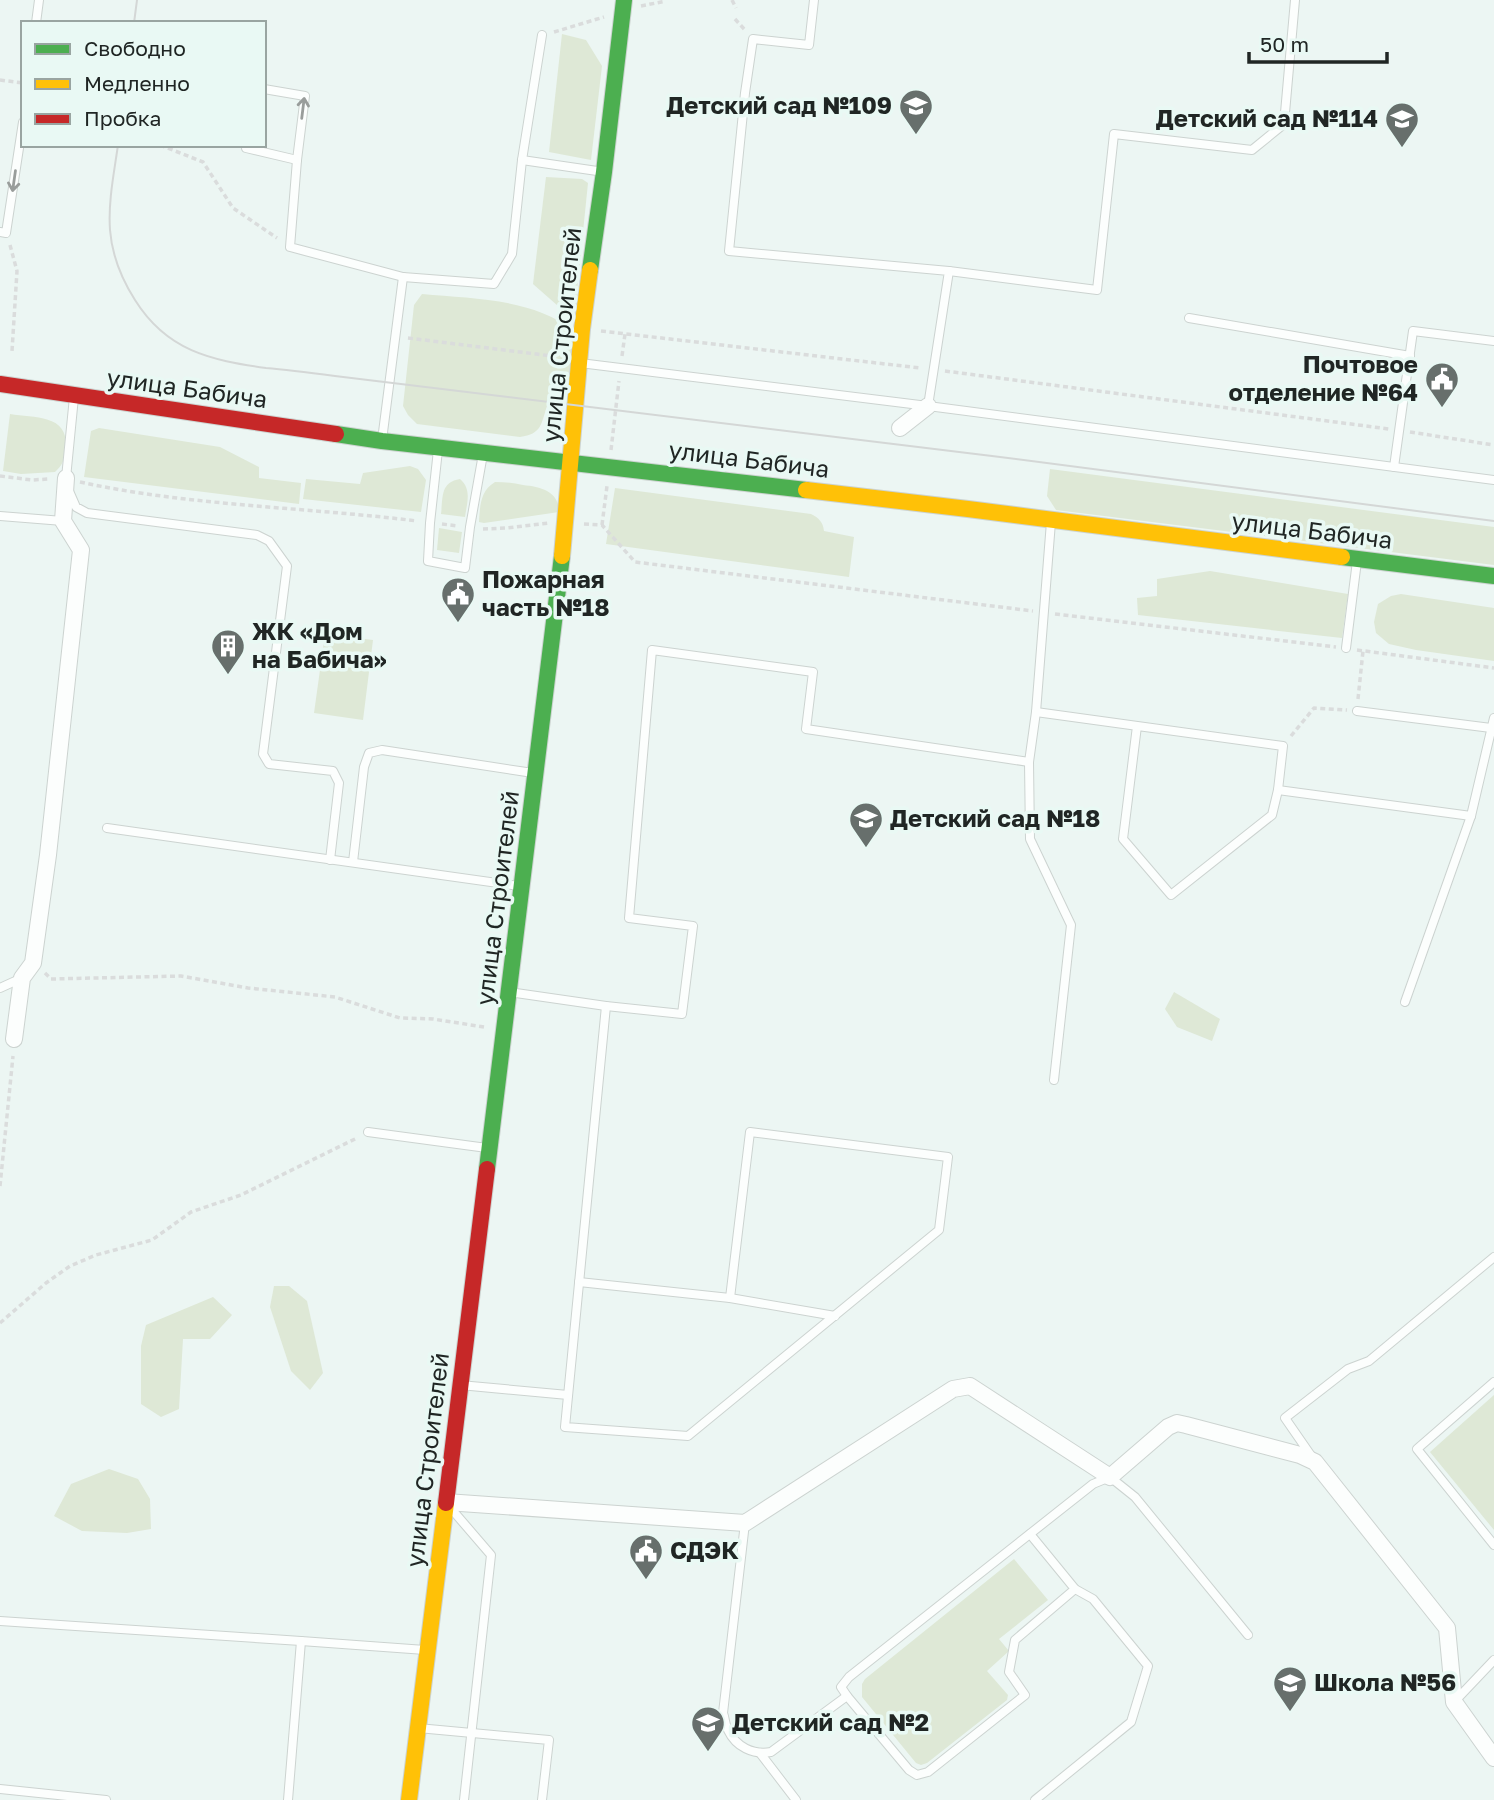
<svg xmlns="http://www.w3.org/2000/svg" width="1494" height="1800" viewBox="0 0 1494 1800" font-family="'Golos Text',sans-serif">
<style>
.green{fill:#dee8d6}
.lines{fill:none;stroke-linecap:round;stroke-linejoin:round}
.lane-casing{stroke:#ccd3d0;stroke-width:10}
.street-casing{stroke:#ccd3d0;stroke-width:18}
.fast-casing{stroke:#ccd3d0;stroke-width:18}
.slow-casing{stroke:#ccd3d0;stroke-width:18}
.jam-casing{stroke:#ccd3d0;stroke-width:18}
.path{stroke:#dadcdc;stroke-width:3.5;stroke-dasharray:5 3.5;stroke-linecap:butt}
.lane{stroke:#fcfefd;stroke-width:8}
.street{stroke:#fcfefd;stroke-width:16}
.fast{stroke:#4caf50;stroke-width:16}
.slow{stroke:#ffc107;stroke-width:16}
.jam{stroke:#c62828;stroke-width:16}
.tram{stroke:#d4d7d6;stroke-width:2}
.oneway{stroke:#999d9b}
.labels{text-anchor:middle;stroke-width:7;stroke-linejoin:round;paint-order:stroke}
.poi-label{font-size:24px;font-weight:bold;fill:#202624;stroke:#e9f9f4;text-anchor:start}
.street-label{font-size:24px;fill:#202624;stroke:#e9f9f4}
</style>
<rect width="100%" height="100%" fill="#ecf6f3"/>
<g class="green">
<path d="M 562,34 L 586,40 L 602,66 L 591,160 L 549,152 Z"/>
<path d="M 546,177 L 582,179 L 588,183 L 574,320 L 533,284 Z"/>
<path d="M 422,294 C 474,299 532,298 574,331 L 565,406 L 547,406 C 541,424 542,434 520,437 L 417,424 L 408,415 L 403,406 L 414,305 Z"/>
<path d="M 10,414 C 34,418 68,414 66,447 C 65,458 63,465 55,472 L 21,474 L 3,471 Z"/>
<path d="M 99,428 L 220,447 L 259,467 L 259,478 L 301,483 L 299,504 L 84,477 L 91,431 Z"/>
<path d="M 410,466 L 418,469 L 426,480 L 421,512 L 303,499 L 306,479 L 360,484 L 363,473 Z"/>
<path d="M 1050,469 L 1494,527 L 1494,565 L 1056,510 L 1047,496 Z"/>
<path d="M 460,479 C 472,489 467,503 465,517 L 441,514 C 443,498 440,482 460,479 Z"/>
<path d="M 495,482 C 505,482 514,483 523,485 C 541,487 559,491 559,512 L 484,523 L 479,522 C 480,506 480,491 495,482 Z"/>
<path d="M 615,488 L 811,514 C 819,518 823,522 824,531 L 854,537 L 849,577 L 606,544 Z"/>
<path d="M 439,528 L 462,532 L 459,553 L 437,550 Z"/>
<path d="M 1210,571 L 1348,594 L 1342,638 L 1138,615 L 1137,598 L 1157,596 L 1157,579 Z"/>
<path d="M 1401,594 L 1494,608 L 1494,661 L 1416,650 L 1389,644 L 1376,633 L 1374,622 L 1378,604 L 1391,596 Z"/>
<path d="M 325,634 L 373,640 L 363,720 L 314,713 Z"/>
<path d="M 1174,992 L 1220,1019 L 1212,1041 L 1177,1027 L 1165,1009 Z"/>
<path d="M 274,1286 L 289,1286 L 307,1301 L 323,1373 L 310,1390 L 291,1371 L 270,1307 Z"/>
<path d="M 213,1297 L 232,1315 L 210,1339 L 183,1339 L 179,1409 L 161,1417 L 141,1404 L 141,1346 L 146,1325 Z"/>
<path d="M 1494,1395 L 1494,1530 L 1430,1452 Z"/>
<path d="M 109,1469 L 138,1479 L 150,1499 L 151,1529 L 127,1533 L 82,1531 L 54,1516 L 71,1484 Z"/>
<path d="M 1014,1559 L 1048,1600 L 999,1639 L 1009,1651 L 987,1671 L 1008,1695 L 1007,1700 L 927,1763 L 921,1765 L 916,1763 L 862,1697 L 862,1684 L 865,1679 Z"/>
</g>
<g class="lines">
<g class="lane-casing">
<g id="lane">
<path d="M 814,0 L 809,45 L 753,39 L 745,93 L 729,251 L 949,271 L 928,406"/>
<path d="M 36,23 L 39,0"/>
<path d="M 264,89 L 305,96 L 297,160 L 290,247 L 403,277 L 494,284 L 512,254 L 522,160 L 542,35"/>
<path d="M 246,145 L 246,148 L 297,160"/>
<path d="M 522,160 L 604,172"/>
<path d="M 0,232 L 6,233 L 23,122"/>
<path d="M 949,271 L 1097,290 L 1114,134 L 1252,150 L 1284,124 L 1295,0"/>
<path d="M 1189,318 L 1410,356"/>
<path d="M 580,363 L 928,406 L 1494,480"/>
<path d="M 382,440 L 403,277"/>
<path d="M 438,450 L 430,523 L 428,561 L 465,568 L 470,527 L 483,454"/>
<path d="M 1394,467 L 1413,331 L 1494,341"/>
<path d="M 66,478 L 74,397"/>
<path d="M 69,491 L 76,507 L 87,513 L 257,535 L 269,541 L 287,566 L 263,754 L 269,764 L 333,771 L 339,783 L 330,860"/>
<path d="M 0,516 L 63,521"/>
<path d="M 1346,648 L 1357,561"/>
<path d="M 1357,711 L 1491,728"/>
<path d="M 1036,712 L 1283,746 L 1278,790 L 1272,815 L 1171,895 L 1123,839 L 1137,726"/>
<path d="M 1029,762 L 1030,839 L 1071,925 L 1054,1080"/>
<path d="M 1278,790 L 1471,816 L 1494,718"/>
<path d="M 107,828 L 519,886"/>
<path d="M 353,862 L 364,767 L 369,753 L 382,750 L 533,773"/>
<path d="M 0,988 L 22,978"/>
<path d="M 509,992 L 606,1006 L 682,1014 L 693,926 L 629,918 L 652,650 L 813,672 L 806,729 L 1029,762 L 1036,712 L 1051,522"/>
<path d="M 1405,1002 L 1471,816"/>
<path d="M 606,1006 L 565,1427 L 688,1436 L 939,1230 L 948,1157 L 750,1132 L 730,1298"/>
<path d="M 368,1132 L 487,1148"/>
<path d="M 579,1282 L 730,1298 L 835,1316"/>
<path d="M 1494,1382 L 1417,1449 L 1494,1545"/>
<path d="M 460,1385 L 568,1395"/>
<path d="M 1312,1457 L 1285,1418 L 1348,1369 L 1369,1361 L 1494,1257"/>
<path d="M 448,1505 L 491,1555 L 464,1800"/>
<path d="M 745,1523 L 723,1713 C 725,1718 725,1725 728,1730 C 736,1747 753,1755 771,1752 L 847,1696 L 909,1770 L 917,1775 L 928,1772 L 1025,1695 L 1009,1672 L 1015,1640 L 1075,1589 L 1030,1534"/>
<path d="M 0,1621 L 301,1641 L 288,1800"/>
<path d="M 301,1641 L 425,1650"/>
<path d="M 847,1696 L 841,1687 L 849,1677 L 1093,1484 L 1110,1477 L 1135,1497 L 1248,1635"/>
<path d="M 1456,1700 L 1494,1660"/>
<path d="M 418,1728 L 549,1740 L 542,1800"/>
<path d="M 760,1753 L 796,1800"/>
<path d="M 0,1789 L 106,1800"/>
<path d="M 1035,1800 L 1131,1722 L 1148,1666 L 1093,1599 L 1075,1589"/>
</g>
</g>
<g class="street-casing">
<g id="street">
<path d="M 900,428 L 928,406"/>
<path d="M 14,1039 L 22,978 L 33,963 L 48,855 L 81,550 L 63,521 L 66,478"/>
<path d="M 446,1502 L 745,1523 L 953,1389 L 970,1386 L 1110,1477 L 1168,1427 L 1177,1423 L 1186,1425 L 1300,1455 L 1315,1462 L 1447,1628 L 1454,1702 L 1494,1758"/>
</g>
</g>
<g class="fast-casing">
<g id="fast">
<path d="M 590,270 L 604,172 L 624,0"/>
<path d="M 336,434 L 382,441 L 806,490"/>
<path d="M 1342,557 L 1494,576"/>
<path d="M 487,1169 L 562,556"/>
</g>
</g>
<g class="slow-casing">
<g id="slow">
<path d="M 806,490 L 968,509 L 1342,557"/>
<path d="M 562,556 L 582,329 L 590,270"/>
<path d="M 409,1800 L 446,1503"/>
</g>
</g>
<g class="jam-casing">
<g id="jam">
<path d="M 0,384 L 336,434"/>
<path d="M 446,1503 L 487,1169"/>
</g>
</g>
<g class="path">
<path d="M 732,0 L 736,8"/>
<path d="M 641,6 L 666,1"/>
<path d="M 735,19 L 745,30"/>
<path d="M 554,32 L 604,17"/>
<path d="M 0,80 L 23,83"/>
<path d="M 160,145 L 203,162 L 233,208 L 277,238"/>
<path d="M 10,245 L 17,271 L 12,351"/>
<path d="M 601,331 L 920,368"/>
<path d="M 408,338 L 560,357"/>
<path d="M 622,356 L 625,334"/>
<path d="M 945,371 L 1389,429"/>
<path d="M 1410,432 L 1494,445"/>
<path d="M 611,450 L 619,381"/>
<path d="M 0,476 L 32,480 L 49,479"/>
<path d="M 80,482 C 190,506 305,507 417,521"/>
<path d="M 442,524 L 458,526"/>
<path d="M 584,524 L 602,525 L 635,562 L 1033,611"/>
<path d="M 602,525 L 607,486"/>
<path d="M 483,529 L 507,528 L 549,523"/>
<path d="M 1055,614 L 1336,647"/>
<path d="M 1357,650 L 1494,668"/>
<path d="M 1358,699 L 1363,651"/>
<path d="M 1291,736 L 1314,708 L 1347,710"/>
<path d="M 45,973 L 51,979 L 181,976 L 248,988 L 335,997 L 400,1018 L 433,1019 L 484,1027"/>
<path d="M 0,1186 L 13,1056"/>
<path d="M 0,1323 L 46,1283 L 70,1266 L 96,1255 L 152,1240 L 191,1212 L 241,1195 L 357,1138"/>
</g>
<use href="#lane" class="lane"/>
<use href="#street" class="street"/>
<use href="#fast" class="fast"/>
<use href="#slow" class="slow"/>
<use href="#jam" class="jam"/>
<g class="tram">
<path d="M 134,23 L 137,0"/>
<path d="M 118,145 C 114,173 108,202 110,230 C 112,255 121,278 135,300 C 167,351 210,360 266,368 C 289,370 312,373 335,376 L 992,456 L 1494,521"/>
</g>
</g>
<defs><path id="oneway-shaft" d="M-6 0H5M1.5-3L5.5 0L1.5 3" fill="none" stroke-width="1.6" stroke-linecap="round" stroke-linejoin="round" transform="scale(1.75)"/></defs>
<g class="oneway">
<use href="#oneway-shaft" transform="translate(303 108) rotate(-83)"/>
<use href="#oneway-shaft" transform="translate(14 181) rotate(98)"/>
</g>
<defs>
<g id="school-pin" transform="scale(1.75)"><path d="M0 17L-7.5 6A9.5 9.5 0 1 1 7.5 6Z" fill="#676f6c" stroke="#e9f9f4"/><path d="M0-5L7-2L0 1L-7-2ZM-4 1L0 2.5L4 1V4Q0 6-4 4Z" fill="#fff"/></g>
<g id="civic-pin" transform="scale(1.75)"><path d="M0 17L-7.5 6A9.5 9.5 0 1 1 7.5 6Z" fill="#676f6c" stroke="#e9f9f4"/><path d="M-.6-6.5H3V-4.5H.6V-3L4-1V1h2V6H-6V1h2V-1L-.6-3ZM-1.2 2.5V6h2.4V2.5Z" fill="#fff"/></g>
<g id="building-pin" transform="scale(1.75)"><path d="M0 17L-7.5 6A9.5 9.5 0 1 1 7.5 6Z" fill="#676f6c" stroke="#e9f9f4"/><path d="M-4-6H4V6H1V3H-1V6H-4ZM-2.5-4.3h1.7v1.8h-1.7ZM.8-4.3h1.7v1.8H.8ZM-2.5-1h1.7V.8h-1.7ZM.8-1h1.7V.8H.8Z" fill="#fff"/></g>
</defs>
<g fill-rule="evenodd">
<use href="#school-pin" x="916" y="106"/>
<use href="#school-pin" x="1402" y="119"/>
<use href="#civic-pin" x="1442" y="379"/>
<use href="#civic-pin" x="458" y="594"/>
<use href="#building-pin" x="228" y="646"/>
<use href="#school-pin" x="866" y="819"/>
<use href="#civic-pin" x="646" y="1551"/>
<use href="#school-pin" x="1290" y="1683"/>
<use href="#school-pin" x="708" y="1723"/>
</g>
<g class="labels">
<g class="poi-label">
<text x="892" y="114" text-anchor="end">Детский сад №109</text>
<text x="1378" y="127" text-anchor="end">Детский сад №114</text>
<text x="1418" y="373" text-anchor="end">Почтовое<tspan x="1418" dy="28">отделение №64</tspan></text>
<text x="482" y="588">Пожарная<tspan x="482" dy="28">часть №18</tspan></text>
<text x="252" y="640">ЖК «Дом<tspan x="252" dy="28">на Бабича»</tspan></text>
<text x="890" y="827">Детский сад №18</text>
<text x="670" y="1559">СДЭК</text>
<text x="1314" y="1691">Школа №56</text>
<text x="732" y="1731">Детский сад №2</text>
</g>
<g class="street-label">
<text transform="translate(562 335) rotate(-84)" y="8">улица Строителей</text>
<text transform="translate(187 389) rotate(8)" y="8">улица Бабича</text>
<text transform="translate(749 460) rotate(7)" y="8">улица Бабича</text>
<text transform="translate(1312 531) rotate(7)" y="8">улица Бабича</text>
<text transform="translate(498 898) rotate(-83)" y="8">улица Строителей</text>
<text transform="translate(428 1460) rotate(-83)" y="8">улица Строителей</text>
</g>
</g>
<rect x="21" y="21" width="245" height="126" fill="#e9f9f4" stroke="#99a5a1" stroke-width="2"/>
<rect x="35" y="44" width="35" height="10" fill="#4caf50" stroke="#99a5a1" stroke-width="2"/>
<text x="84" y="56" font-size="21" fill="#202624">Свободно</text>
<rect x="35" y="79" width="35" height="10" fill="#ffc107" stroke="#99a5a1" stroke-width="2"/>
<text x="84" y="91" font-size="21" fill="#202624">Медленно</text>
<rect x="35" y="114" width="35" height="10" fill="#c62828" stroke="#99a5a1" stroke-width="2"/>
<text x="84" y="126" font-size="21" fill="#202624">Пробка</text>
<path d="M1249 52v10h138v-10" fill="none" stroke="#202624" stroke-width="3.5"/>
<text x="1260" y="52" font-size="21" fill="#202624" stroke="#e9f9f4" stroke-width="5" paint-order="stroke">50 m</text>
</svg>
